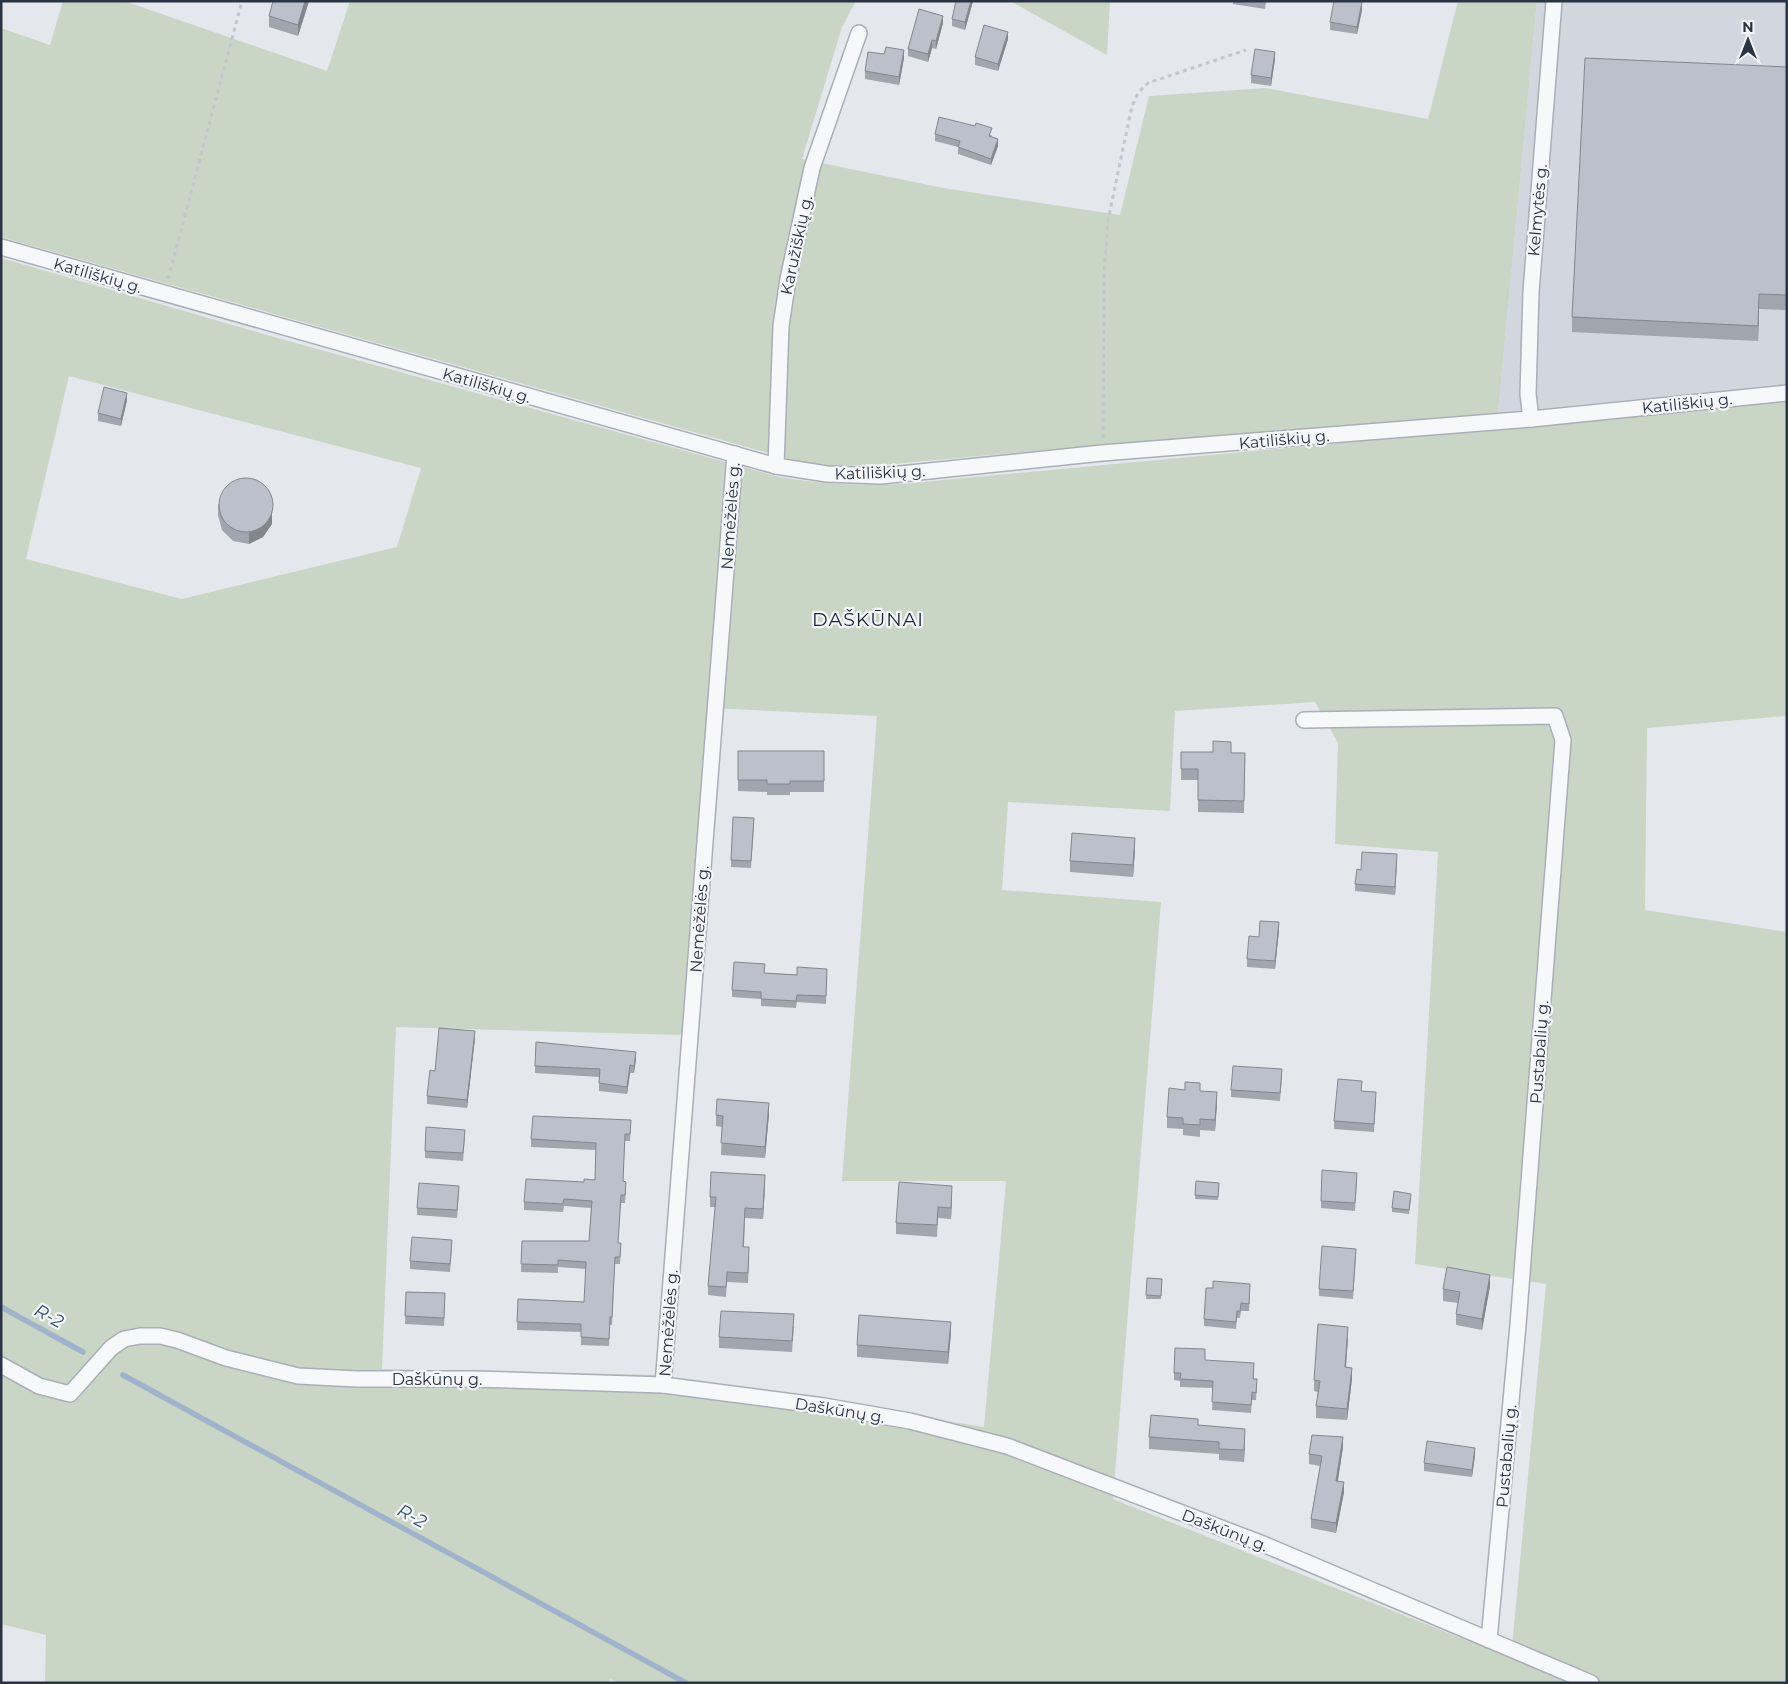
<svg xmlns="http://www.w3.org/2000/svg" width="1788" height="1684" viewBox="0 0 1788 1684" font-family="Montserrat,sans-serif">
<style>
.built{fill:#d2d6de}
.green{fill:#c9d6c5;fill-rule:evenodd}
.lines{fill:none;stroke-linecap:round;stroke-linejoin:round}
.stream{stroke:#9fb4cc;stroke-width:5.5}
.street-casing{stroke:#a9aeb7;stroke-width:18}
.path{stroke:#c2c5cb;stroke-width:3;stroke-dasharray:4 4;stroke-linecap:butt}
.street{stroke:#f7f8fa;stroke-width:15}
.wall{fill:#a1a5ae}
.shaded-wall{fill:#83868d}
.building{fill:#bbc0ca;stroke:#83868d}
.labels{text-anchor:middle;stroke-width:4.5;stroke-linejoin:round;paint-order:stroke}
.street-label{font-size:16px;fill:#2b3445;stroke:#f4f6f9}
.water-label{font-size:18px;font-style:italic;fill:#34527a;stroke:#f4f6f9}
.quarter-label{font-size:19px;letter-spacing:1px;fill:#1d2536;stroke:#f4f6f9}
</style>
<rect width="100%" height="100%" fill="#e4e7ec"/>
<path class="built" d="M 1537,1 L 1787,1 L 1787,384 L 1498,413 Z"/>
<g class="green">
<path d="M 63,1 L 124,1 L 327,71 L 350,1 L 856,1 L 842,27 L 802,159 L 943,188 L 1120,215 L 1149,96 L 1266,88 L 1428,119 L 1458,1 L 1537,1 L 1498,413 L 1112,444 L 882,465 L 825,466 L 797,461 L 1,237 L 1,28 L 50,45 Z"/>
<path d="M 1010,1 L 1110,1 L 1107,55 Z"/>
<path d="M 1,258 L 267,335 L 779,477 C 820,484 859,486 902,484 L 1787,401 L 1787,716 L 1647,728 L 1645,910 L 1787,932 L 1787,1683 L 619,1683 L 610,1679 L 610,1683 L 45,1683 L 46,1635 L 1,1624 ZM 69,376 L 421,468 L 397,547 L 182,599 L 26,559 ZM 1315,702 L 1338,743 L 1335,844 L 1438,852 L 1415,1264 L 1546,1284 L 1511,1658 L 1113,1499 L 1161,902 L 1002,890 L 1008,802 L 1170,811 L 1175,711 ZM 710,708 L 877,716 L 842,1181 L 1006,1181 L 984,1427 L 656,1375 L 382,1369 L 396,1027 L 682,1035 Z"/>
</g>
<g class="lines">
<g class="stream">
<path d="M 1,1307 L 83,1352"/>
<path d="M 123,1375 L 686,1683"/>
</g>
<g class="street-casing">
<g id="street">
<path d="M 1,247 L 776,466 L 827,474 L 881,476 L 1102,453 L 1531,419 L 1787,393"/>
<path d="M 1531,419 L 1528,394 L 1531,292 L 1554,1"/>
<path d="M 776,466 L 781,326 L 788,279 L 812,168 L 859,33"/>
<path d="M 1304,720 L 1555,716 L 1563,740 L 1518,1325 L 1489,1640"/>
<path d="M 1,1365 L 39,1386 L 70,1394 L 111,1348 L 124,1339 L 140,1336 L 160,1336 L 177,1340 L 226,1358 L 298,1376 L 357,1379 L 475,1379 L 663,1385 L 824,1406 L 910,1421 L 1007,1446 L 1263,1544 L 1591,1683"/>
<path d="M 663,1385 L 735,454"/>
</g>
</g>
<g class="path">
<path d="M 168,279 L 242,1"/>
<path d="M 1103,438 L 1104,275 L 1108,220 L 1132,106 L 1138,93 L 1148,83 L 1246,50"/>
</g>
<use href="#street" class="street"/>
</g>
<g class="wall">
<path d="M 309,1 L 298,36 L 269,27 L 269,16 Z"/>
<path d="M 973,1 L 965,30 L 952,26 L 952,19 Z"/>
<path d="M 1233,1 L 1266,1 L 1265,9 L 1233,4 Z"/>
<path d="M 1362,10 L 1357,34 L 1330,30 L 1330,22 Z"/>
<path d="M 943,23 L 936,49 L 932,48 L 928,62 L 908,56 L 908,49 Z"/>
<path d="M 1008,39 L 998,71 L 975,65 L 975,57 Z"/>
<path d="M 904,58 L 899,85 L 865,79 L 865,71 Z"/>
<path d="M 1275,59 L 1271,86 L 1251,83 L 1251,75 Z"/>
<path d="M 1787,67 L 1787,310 L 1759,309 L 1758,341 L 1572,332 L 1572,317 Z"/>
<path d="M 935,134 L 992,135 L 991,137 L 998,146 L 991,165 L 958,154 L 958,147 L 935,141 Z"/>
<path d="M 127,400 L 121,426 L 98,421 L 98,413 Z"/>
<path d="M 218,504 L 272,524 L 263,537 L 249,544 L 233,541 L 222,530 L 218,515 Z"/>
<path d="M 738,751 L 824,751 L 824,792 L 790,792 L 790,795 L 767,795 L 767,792 L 738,791 Z"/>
<path d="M 1181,752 L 1245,753 L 1244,813 L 1198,812 L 1198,780 L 1181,780 Z"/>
<path d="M 754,826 L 751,868 L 731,867 L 731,860 Z"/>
<path d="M 1135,849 L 1133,877 L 1070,872 L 1070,861 Z"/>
<path d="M 1397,862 L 1395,895 L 1355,891 L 1355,884 L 1361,870 Z"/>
<path d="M 1279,930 L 1275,969 L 1247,967 L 1247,959 L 1259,937 Z"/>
<path d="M 765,973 L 827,976 L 826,1004 L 797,1002 L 796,1008 L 761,1006 L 761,999 L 732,997 L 732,990 Z"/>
<path d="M 475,1038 L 467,1108 L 427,1104 L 427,1096 L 435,1071 Z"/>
<path d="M 636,1059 L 634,1073 L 630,1073 L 627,1094 L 599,1091 L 599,1077 L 535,1073 L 535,1066 Z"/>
<path d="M 1282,1077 L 1280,1101 L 1231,1097 L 1231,1090 Z"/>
<path d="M 1200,1091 L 1217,1103 L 1215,1131 L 1200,1130 L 1200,1137 L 1183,1135 L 1183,1129 L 1167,1128 L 1167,1117 Z"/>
<path d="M 1362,1091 L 1376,1100 L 1374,1132 L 1334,1129 L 1334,1121 Z"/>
<path d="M 769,1114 L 765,1158 L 721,1155 L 722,1127 L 716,1126 L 716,1115 Z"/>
<path d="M 631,1127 L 630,1141 L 625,1141 L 623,1181 L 626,1189 L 625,1203 L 621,1203 L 618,1243 L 621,1250 L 620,1264 L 615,1264 L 612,1325 L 610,1325 L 609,1346 L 581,1345 L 581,1332 L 517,1330 L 518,1299 L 584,1302 L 586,1269 L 558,1267 L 558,1273 L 521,1272 L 522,1241 L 589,1241 L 591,1208 L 564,1206 L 563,1212 L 524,1210 L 524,1202 L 584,1182 L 595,1180 L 596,1150 L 531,1147 L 531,1139 Z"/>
<path d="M 465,1137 L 463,1161 L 425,1158 L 425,1151 Z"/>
<path d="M 1357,1180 L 1355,1211 L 1321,1208 L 1321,1201 Z"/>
<path d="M 1196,1181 L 1219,1183 L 1218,1200 L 1195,1199 Z"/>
<path d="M 765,1185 L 763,1219 L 745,1218 L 744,1247 L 749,1257 L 748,1283 L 727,1282 L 726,1297 L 708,1295 L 708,1286 L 715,1207 L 710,1207 L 710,1197 Z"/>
<path d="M 459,1193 L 457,1218 L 417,1215 L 417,1208 Z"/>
<path d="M 952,1197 L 951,1219 L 938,1218 L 937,1237 L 896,1234 L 896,1223 Z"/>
<path d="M 1411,1198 L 1409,1214 L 1392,1212 L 1392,1208 Z"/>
<path d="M 452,1248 L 450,1272 L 410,1269 L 410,1261 Z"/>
<path d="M 1356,1256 L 1353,1299 L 1319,1296 L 1319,1289 Z"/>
<path d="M 1147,1278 L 1162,1279 L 1161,1299 L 1146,1299 Z"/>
<path d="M 1490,1286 L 1482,1330 L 1456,1325 L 1456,1314 L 1458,1303 L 1443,1301 L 1443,1289 Z"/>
<path d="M 1213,1288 L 1250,1292 L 1249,1311 L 1241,1311 L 1240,1318 L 1237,1318 L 1236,1329 L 1204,1326 L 1204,1319 Z"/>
<path d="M 406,1292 L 445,1293 L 444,1326 L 405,1324 Z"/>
<path d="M 794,1326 L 792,1352 L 719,1348 L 719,1337 Z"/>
<path d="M 951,1333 L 948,1364 L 857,1357 L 857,1345 Z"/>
<path d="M 1348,1338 L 1346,1367 L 1352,1379 L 1347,1420 L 1316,1418 L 1316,1406 L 1318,1392 L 1314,1391 L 1314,1380 Z"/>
<path d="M 1205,1360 L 1254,1371 L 1254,1379 L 1257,1386 L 1256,1400 L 1252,1400 L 1251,1413 L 1212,1410 L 1213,1388 L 1180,1387 L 1180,1381 L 1174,1380 L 1174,1373 Z"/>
<path d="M 1198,1425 L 1245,1440 L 1244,1462 L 1219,1460 L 1219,1454 L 1149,1449 L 1149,1437 Z"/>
<path d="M 1343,1447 L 1338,1481 L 1344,1492 L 1336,1533 L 1311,1528 L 1311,1519 L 1320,1466 L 1309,1464 L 1309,1454 Z"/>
<path d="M 1475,1455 L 1472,1477 L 1424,1471 L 1424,1463 Z"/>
</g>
<g class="shaded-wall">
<path d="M 305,1 L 309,1 L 298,36 L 298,25 Z"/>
<path d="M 971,1 L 973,1 L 965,30 L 965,22 Z"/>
<path d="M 1362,2 L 1362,10 L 1357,34 L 1357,27 Z"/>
<path d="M 943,16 L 943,23 L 936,49 L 936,41 Z"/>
<path d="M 1008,32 L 1008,39 L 998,71 L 998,64 Z"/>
<path d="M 932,40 L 932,48 L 928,62 L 928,54 Z"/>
<path d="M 904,50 L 904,58 L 899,85 L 899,77 Z"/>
<path d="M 1275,52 L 1275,59 L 1271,86 L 1271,78 Z"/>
<path d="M 998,139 L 998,146 L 991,165 L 991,159 Z"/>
<path d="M 1759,294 L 1759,309 L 1758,341 L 1758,326 Z"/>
<path d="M 127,393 L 127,400 L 121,426 L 121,419 Z"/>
<path d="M 272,497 L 272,524 L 263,537 L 249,544 L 249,532 Z"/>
<path d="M 1135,838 L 1135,849 L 1133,877 L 1133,865 Z"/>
<path d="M 1397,854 L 1397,862 L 1395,895 L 1395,887 Z"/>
<path d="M 1279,922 L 1279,930 L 1275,969 L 1275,961 Z"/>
<path d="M 475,1031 L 475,1038 L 467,1108 L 467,1100 Z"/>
<path d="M 636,1052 L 636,1059 L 634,1073 L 634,1066 Z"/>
<path d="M 630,1065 L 630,1073 L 627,1094 L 627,1087 Z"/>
<path d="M 1217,1092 L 1217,1103 L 1215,1131 L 1215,1120 Z"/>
<path d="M 769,1103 L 769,1114 L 765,1158 L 765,1147 Z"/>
<path d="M 765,1175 L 765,1185 L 763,1219 L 763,1209 Z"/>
<path d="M 952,1186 L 952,1197 L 951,1219 L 951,1208 Z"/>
<path d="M 1490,1275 L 1490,1286 L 1482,1330 L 1482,1319 Z"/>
<path d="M 951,1322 L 951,1333 L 948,1364 L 948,1352 Z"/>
<path d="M 1348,1327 L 1348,1338 L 1345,1378 L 1345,1367 Z"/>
<path d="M 1352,1368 L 1352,1379 L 1347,1420 L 1347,1409 Z"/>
<path d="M 1245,1429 L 1245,1440 L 1244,1462 L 1244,1450 Z"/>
<path d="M 1343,1437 L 1343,1447 L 1336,1491 L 1336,1481 Z"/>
<path d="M 1475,1448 L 1475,1455 L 1472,1477 L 1472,1470 Z"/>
<path d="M 1344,1482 L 1344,1492 L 1336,1533 L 1336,1523 Z"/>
</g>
<g class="building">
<path d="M 273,1 L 305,1 L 298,25 L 269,16 Z"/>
<path d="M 956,1 L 971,1 L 965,22 L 952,19 Z"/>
<path d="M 1334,1 L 1356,1 L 1362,2 L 1357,27 L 1330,22 Z"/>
<path d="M 919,9 L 943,16 L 936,41 L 932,40 L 928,54 L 908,49 Z"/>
<path d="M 984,25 L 1008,32 L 998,64 L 975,57 Z"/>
<path d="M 886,47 L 904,50 L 899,77 L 865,71 L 868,52 L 884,54 Z"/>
<path d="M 1255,49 L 1275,52 L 1271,78 L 1251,75 Z"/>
<path d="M 1585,58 L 1787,67 L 1787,295 L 1759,294 L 1758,326 L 1572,317 Z"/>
<path d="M 939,117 L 975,126 L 976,123 L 992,128 L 989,136 L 998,139 L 991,159 L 958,147 L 960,141 L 935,134 Z"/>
<path d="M 104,387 L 127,393 L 121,419 L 98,413 Z"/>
<circle cx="246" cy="505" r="27"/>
<path d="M 1213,741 L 1231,742 L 1231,753 L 1245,753 L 1244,801 L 1198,800 L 1198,769 L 1181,769 L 1181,752 L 1213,752 Z"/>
<path d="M 738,751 L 824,751 L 824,781 L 790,781 L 790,784 L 767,784 L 767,780 L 738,780 Z"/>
<path d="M 733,817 L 754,818 L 751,861 L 731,860 Z"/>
<path d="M 1072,833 L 1135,838 L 1133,865 L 1070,861 Z"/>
<path d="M 1362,852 L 1397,854 L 1395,887 L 1355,884 L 1357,869 L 1361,870 Z"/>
<path d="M 1260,921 L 1279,922 L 1275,961 L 1247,959 L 1249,936 L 1259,937 Z"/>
<path d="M 734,962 L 765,964 L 764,973 L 780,974 L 797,975 L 797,967 L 827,969 L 826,996 L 797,995 L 796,1001 L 761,999 L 761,992 L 732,990 Z"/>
<path d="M 439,1028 L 475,1031 L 467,1100 L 427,1096 L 430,1070 L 435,1071 Z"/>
<path d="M 536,1042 L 636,1052 L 634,1066 L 630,1065 L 627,1087 L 599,1083 L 600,1069 L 535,1066 Z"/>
<path d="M 1233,1066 L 1282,1069 L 1280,1093 L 1231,1090 Z"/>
<path d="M 1338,1079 L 1362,1081 L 1361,1091 L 1376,1092 L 1374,1124 L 1334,1121 Z"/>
<path d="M 1185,1082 L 1200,1083 L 1200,1091 L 1217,1092 L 1215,1120 L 1200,1119 L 1200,1125 L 1183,1124 L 1183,1118 L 1167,1117 L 1169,1088 L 1185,1090 Z"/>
<path d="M 717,1099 L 769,1103 L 765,1147 L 721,1143 L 723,1116 L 716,1115 Z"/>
<path d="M 533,1116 L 631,1120 L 630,1134 L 625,1134 L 623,1181 L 626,1182 L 625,1195 L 621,1195 L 618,1243 L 621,1243 L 620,1257 L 615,1257 L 612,1317 L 610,1317 L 609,1339 L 581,1337 L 581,1324 L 517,1322 L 518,1299 L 584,1302 L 586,1262 L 558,1260 L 558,1265 L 521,1264 L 522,1241 L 589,1241 L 592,1201 L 564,1199 L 563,1204 L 524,1202 L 526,1179 L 584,1182 L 584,1179 L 595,1180 L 596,1143 L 531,1139 Z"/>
<path d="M 426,1127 L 465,1130 L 463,1153 L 425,1151 Z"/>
<path d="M 1322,1170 L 1357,1173 L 1355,1203 L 1321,1201 Z"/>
<path d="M 711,1172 L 765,1175 L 763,1209 L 745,1208 L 743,1247 L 749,1247 L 748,1273 L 727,1272 L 726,1287 L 708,1286 L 716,1197 L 710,1197 Z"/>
<path d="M 1196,1181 L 1219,1183 L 1218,1197 L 1195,1195 Z"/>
<path d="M 899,1182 L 952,1186 L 951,1208 L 938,1207 L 937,1225 L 896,1223 Z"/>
<path d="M 419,1183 L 459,1186 L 457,1210 L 417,1208 Z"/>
<path d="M 1394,1191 L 1411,1194 L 1409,1210 L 1392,1208 Z"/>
<path d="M 412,1237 L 452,1240 L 450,1264 L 410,1261 Z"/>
<path d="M 1322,1246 L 1356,1249 L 1353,1291 L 1319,1289 Z"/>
<path d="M 1447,1267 L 1490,1275 L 1482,1319 L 1456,1314 L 1460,1292 L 1443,1289 Z"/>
<path d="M 1147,1278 L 1162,1279 L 1161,1296 L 1146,1295 Z"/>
<path d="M 1213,1281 L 1250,1284 L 1249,1304 L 1241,1303 L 1240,1311 L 1237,1311 L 1236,1322 L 1204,1319 L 1206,1288 L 1213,1288 Z"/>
<path d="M 406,1292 L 445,1293 L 444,1318 L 405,1316 Z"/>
<path d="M 721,1311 L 794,1314 L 792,1341 L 719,1337 Z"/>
<path d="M 859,1315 L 951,1322 L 948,1352 L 857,1345 Z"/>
<path d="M 1318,1324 L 1348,1327 L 1345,1367 L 1352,1368 L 1347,1409 L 1316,1406 L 1320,1381 L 1314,1380 Z"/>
<path d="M 1175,1348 L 1205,1349 L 1205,1360 L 1254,1363 L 1253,1379 L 1257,1379 L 1256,1393 L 1252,1392 L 1251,1405 L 1212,1402 L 1213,1381 L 1180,1379 L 1181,1373 L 1174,1373 Z"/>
<path d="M 1151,1415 L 1198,1419 L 1198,1425 L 1245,1429 L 1244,1450 L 1219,1449 L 1219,1442 L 1149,1437 Z"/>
<path d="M 1312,1435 L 1343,1437 L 1336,1481 L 1344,1482 L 1336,1523 L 1311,1519 L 1322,1456 L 1309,1454 Z"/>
<path d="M 1427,1441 L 1475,1448 L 1472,1470 L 1424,1463 Z"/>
</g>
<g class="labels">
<g class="street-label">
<text transform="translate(1537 210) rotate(-85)" y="6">Kelmytės g.</text>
<text transform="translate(796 245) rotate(-78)" y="6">Karužiškių g.</text>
<text transform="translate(98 275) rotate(16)" y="6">Katiliškių g.</text>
<text transform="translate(487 385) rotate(16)" y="6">Katiliškių g.</text>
<text transform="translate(1687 403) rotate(-6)" y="6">Katiliškių g.</text>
<text transform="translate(1284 439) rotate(-5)" y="6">Katiliškių g.</text>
<text transform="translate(880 472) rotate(-2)" y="6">Katiliškių g.</text>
<text transform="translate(730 516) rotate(-86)" y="6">Nemėžėlės g.</text>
<text transform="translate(699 919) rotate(-86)" y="6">Nemėžėlės g.</text>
<text transform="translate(1539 1052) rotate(-86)" y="6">Pustabalių g.</text>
<text transform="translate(668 1323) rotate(-86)" y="6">Nemėžėlės g.</text>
<text x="437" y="1385">Daškūnų g.</text>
<text transform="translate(840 1410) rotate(9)" y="6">Daškūnų g.</text>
<text transform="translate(1506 1456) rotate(-85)" y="6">Pustabalių g.</text>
<text transform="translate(1225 1530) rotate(21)" y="6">Daškūnų g.</text>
</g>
<g class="water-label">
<text transform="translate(49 1316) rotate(29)" y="6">R-2</text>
<text transform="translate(412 1516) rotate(29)" y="6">R-2</text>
</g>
<g class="quarter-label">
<text x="868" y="626">DAŠKŪNAI</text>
</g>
</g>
<rect width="1788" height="1684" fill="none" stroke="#2b3445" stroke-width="5"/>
<g transform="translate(1748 40)" stroke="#f4f6f9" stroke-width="4" paint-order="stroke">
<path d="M0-4L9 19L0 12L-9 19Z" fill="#2b3445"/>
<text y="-8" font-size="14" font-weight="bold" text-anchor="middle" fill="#2b3445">N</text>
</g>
</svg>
